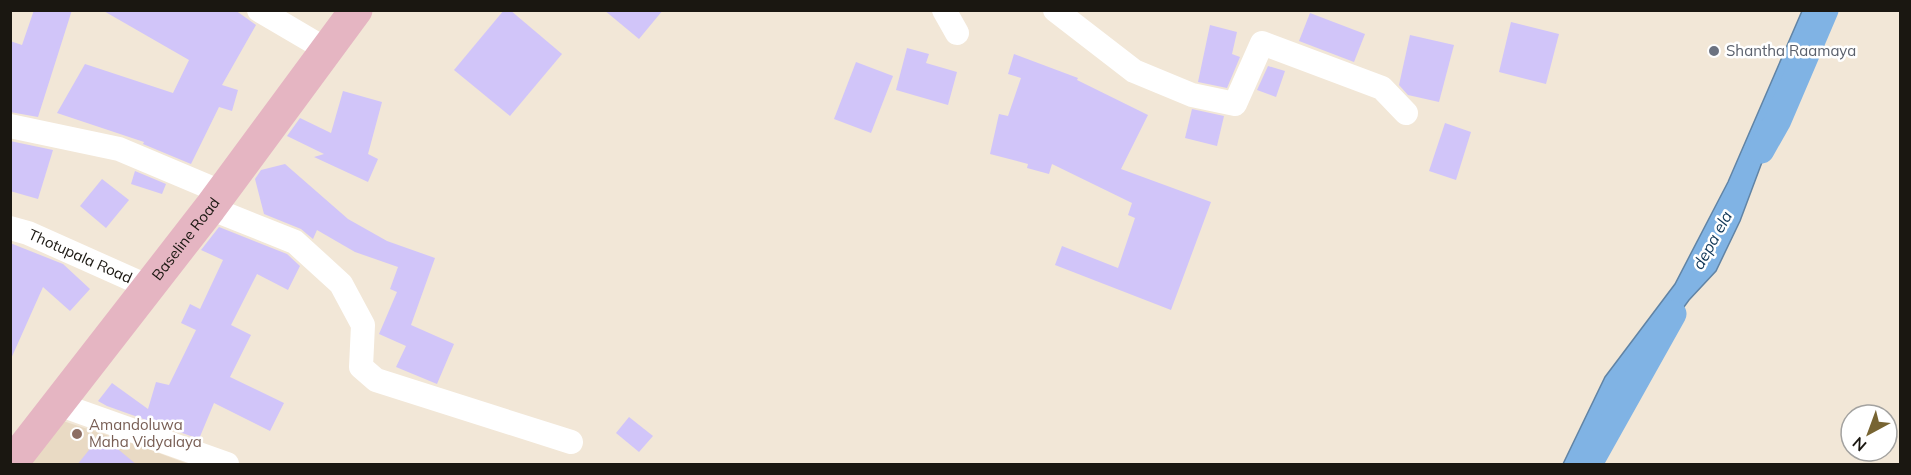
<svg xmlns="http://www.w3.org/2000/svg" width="1911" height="475" viewBox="0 0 1911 475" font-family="Mulish,sans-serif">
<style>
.built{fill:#e9dac4}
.water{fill:#80b3e4;stroke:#6184a5;stroke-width:1.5}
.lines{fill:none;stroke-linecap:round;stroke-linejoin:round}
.canal{stroke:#80b3e4;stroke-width:27}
.building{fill:#d1c5f9}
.street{stroke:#fff;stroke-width:24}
.primary{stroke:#e5b5c2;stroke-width:33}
.worship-dot{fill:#6b7280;stroke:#fff;stroke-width:2}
.education-dot{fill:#8d6e63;stroke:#fff;stroke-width:2}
.labels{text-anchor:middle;stroke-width:5;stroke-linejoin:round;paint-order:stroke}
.worship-label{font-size:15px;fill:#5b616d;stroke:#fff;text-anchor:start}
.street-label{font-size:15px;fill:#1a1711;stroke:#fff}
.education-label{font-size:15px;fill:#785e54;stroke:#fff;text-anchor:start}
.water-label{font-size:16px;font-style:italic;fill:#0e3455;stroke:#fff}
</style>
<rect width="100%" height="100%" fill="#f2e7d7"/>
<path class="built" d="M 63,421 L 140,446 L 188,464 L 29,464 Z"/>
<path class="water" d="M 1802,11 L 1822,11 L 1792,82 L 1740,221 L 1716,271 L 1689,300 L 1623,391 L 1585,464 L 1563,464 L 1605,377 L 1675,284 L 1728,182 Z"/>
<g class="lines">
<g class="canal">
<path d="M 1761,150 L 1778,120 L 1825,10"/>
<path d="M 1589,464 L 1673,314"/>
</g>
</g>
<g class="building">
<path d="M 34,10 L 72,10 L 38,117 L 10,112 L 10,41 L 22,45 Z"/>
<path d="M 102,10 L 235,10 L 256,25 L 222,85 L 238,90 L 232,111 L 219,107 L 191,164 L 143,144 L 144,142 L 57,113 L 85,64 L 173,93 L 189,60 Z"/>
<path d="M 504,10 L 510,10 L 562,54 L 510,116 L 454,70 Z"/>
<path d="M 604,10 L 663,10 L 639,39 Z"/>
<path d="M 1310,13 L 1365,34 L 1354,62 L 1299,41 Z"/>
<path d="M 1511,22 L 1559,34 L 1546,84 L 1499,72 Z"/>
<path d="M 1210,25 L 1237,32 L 1232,54 L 1240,57 L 1227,88 L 1198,82 Z"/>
<path d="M 1410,35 L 1454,45 L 1439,102 L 1408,95 L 1399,85 Z"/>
<path d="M 907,48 L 929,54 L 926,63 L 957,72 L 948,105 L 896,90 Z"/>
<path d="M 1014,54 L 1078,78 L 1077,80 L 1148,115 L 1121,169 L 1211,202 L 1171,310 L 1055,265 L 1062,246 L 1118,268 L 1135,218 L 1128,215 L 1132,203 L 1052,164 L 1049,174 L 1027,168 L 1028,164 L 990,154 L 999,114 L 1008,116 L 1021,78 L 1008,74 Z"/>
<path d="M 856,62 L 893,76 L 871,133 L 834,119 Z"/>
<path d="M 1268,66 L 1285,71 L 1276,97 L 1257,90 Z"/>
<path d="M 343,91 L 382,102 L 368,154 L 378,159 L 368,182 L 314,157 L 324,154 L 287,136 L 300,118 L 331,133 Z"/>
<path d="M 1192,109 L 1224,116 L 1217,146 L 1185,138 Z"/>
<path d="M 1445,123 L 1471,132 L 1456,180 L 1429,171 Z"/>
<path d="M 10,141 L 53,150 L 38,199 L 10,191 Z"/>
<path d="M 285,164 L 348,219 L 387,241 L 435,258 L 411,325 L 454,344 L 437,384 L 396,367 L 406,346 L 379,334 L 397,292 L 390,289 L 398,267 L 355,252 L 317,230 L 313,239 L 301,229 L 264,214 L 255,179 L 261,170 Z"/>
<path d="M 135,171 L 166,184 L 162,194 L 131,184 Z"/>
<path d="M 102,179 L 129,200 L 106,228 L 80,206 Z"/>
<path d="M 219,227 L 287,254 L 300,266 L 288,290 L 257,274 L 231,325 L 251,335 L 230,377 L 284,403 L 270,431 L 214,403 L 199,439 L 107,406 L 98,401 L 112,383 L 148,409 L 156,382 L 169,385 L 196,330 L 181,323 L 190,304 L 200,309 L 223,260 L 201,250 Z"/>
<path d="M 10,243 L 63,264 L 90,289 L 70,311 L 43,287 L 10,361 Z"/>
<path d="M 629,417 L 653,436 L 639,452 L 616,433 Z"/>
<path d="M 101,435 L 137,465 L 77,465 Z"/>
</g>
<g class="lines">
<g class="street">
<path d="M 259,10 L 327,50"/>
<path d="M 944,10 L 957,33"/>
<path d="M 1055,10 L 1134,71 L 1192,95 L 1235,104 L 1262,43 L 1382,88 L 1406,113"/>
<path d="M 10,126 L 119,149 L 221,192"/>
<path d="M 210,208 L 295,242 L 341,284 L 363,325 L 361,367 L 376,380 L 571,442"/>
<path id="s1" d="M 10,228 L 28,233 L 149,287"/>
<path d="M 58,404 L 227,464"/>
</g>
<path class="primary" id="s2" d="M 11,464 L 210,208 L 356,10"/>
</g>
<circle class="worship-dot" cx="1714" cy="51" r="6"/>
<circle class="education-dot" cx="77" cy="434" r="6"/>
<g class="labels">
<g class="worship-label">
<text x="1726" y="56">Shantha Raamaya</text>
</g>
<g class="street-label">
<text dy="5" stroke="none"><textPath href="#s2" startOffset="285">Baseline Road</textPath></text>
<text dy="5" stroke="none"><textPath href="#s1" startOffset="76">Thotupala Road</textPath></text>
</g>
<g class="education-label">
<text x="89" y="430">Amandoluwa<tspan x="89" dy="17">Maha Vidyalaya</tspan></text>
</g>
<g class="water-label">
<text transform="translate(1712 240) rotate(-61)" y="6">depa ela</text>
</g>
</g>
<rect width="1911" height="475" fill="none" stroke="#1a1711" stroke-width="24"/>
<g transform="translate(1869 433) rotate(221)"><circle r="28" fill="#ffffff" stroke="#a3a2a0" stroke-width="1.5"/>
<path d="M0-4.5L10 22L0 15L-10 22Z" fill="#776432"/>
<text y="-9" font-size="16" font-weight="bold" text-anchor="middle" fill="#1a1711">N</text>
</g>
</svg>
